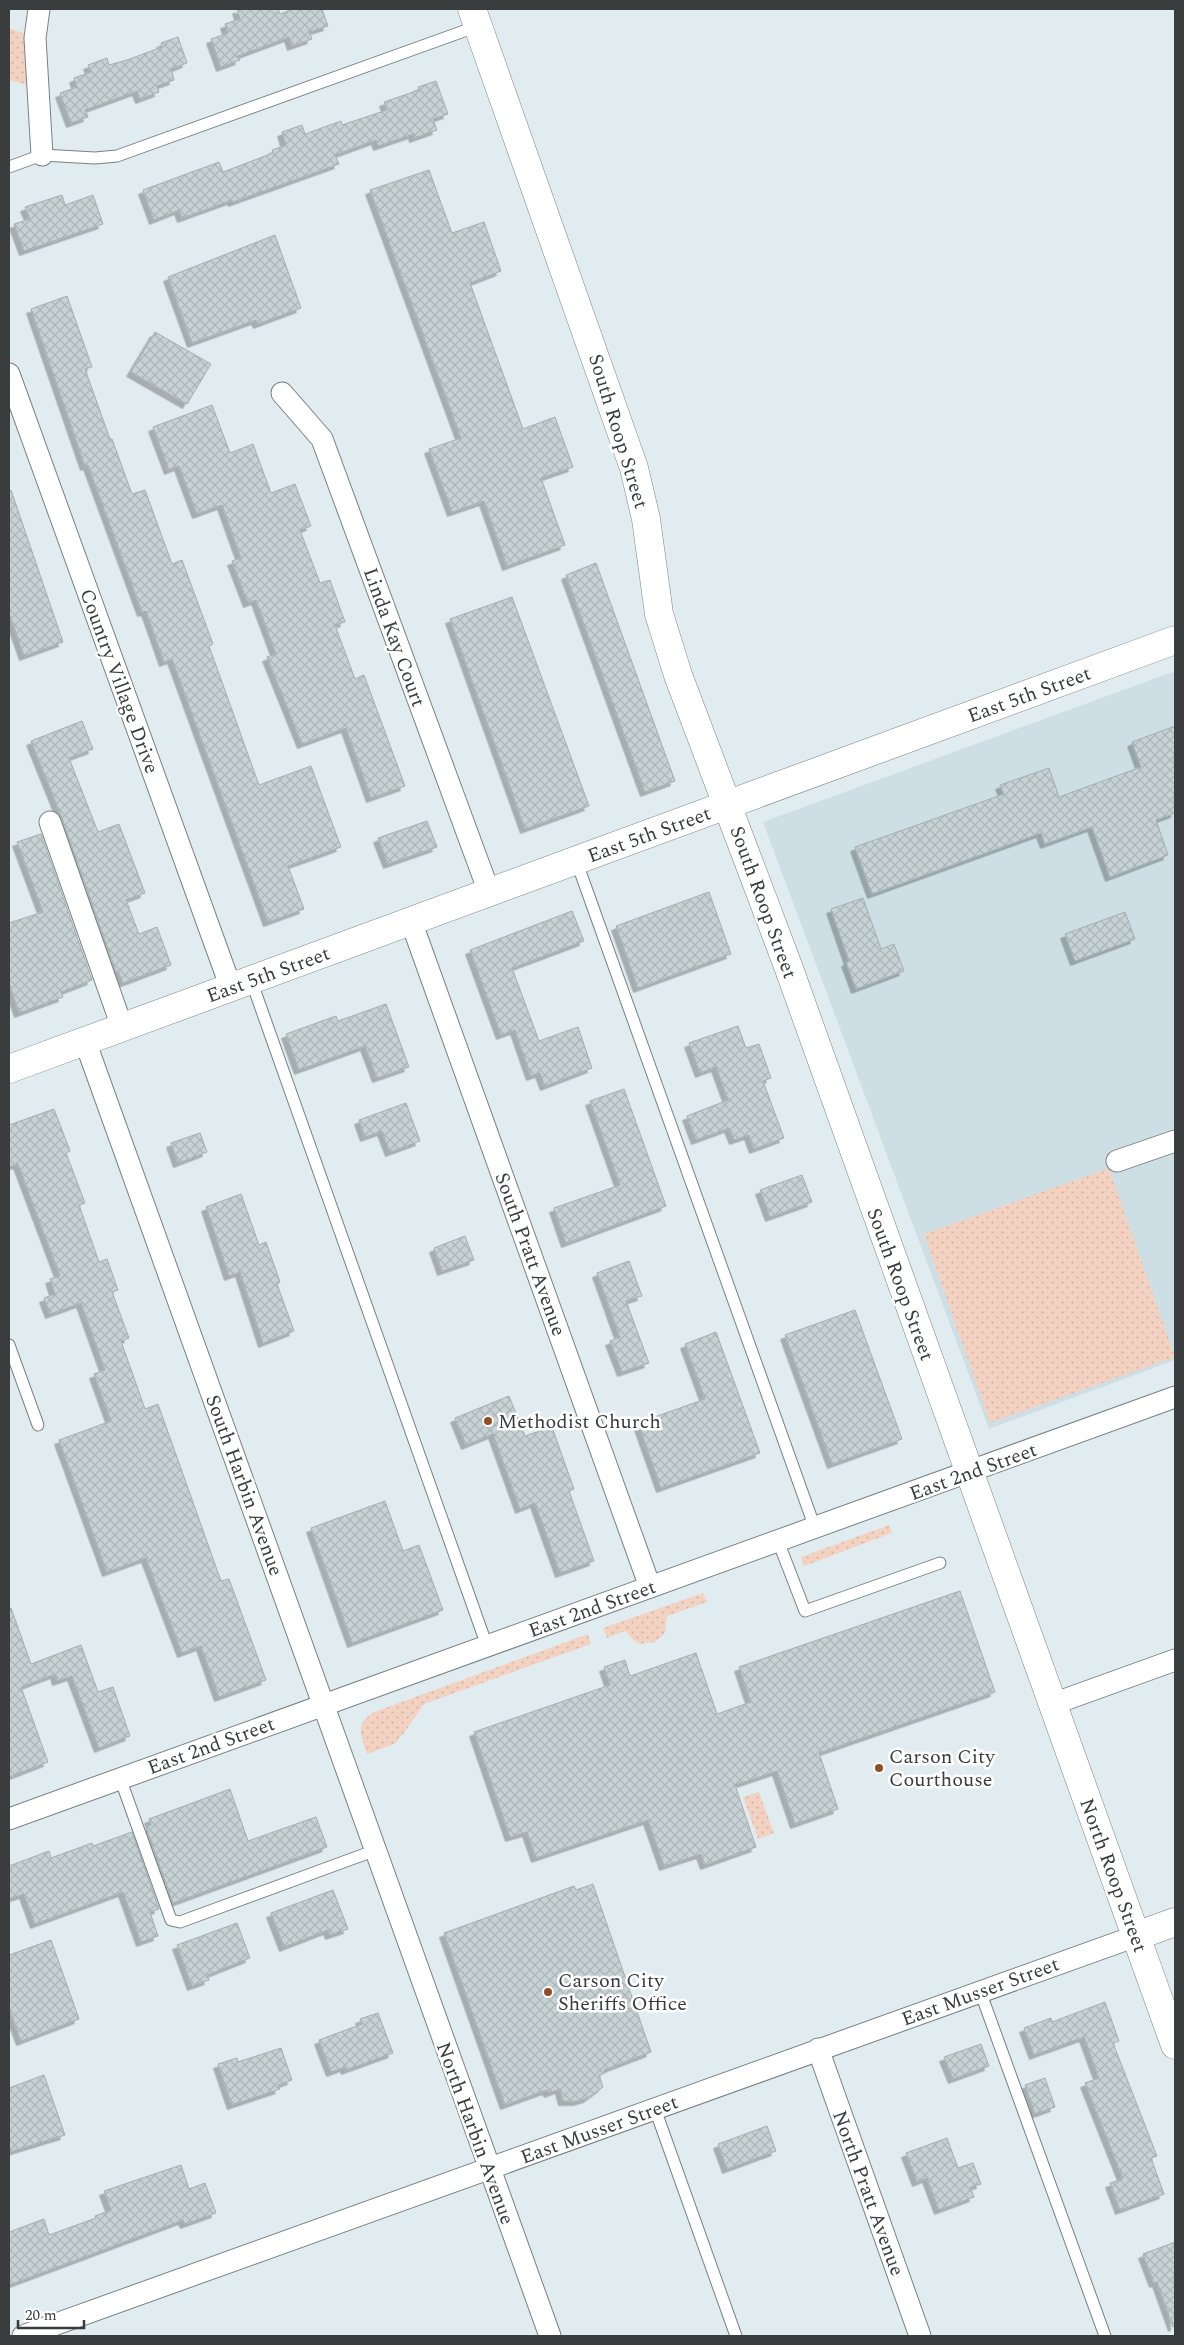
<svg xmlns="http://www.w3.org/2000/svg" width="1184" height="2345" viewBox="0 0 1184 2345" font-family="Spectral,serif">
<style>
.built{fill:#cddfe5}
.green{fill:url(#green-dots)}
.building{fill:url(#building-cross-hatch);stroke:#a4aeb1;filter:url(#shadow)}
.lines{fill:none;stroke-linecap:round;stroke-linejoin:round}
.service-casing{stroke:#788285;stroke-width:13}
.minor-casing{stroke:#788285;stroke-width:23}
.tertiary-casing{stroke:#788285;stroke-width:29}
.secondary-casing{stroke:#788285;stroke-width:29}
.service{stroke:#fff;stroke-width:11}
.minor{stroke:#fff;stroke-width:21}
.tertiary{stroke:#fff;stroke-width:28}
.secondary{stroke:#fff;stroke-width:28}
.poi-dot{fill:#934d25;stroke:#fff;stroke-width:2}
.labels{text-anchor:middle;stroke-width:5;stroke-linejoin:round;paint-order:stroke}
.street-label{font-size:20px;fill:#393d3e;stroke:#fff}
.poi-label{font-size:20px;fill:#393d3e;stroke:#fff;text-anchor:start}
</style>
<defs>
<pattern id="green-dots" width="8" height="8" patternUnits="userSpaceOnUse" patternTransform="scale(1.25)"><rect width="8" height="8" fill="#f3d2c1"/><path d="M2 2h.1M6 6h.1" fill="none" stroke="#d1b5a7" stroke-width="1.8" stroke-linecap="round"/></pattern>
<pattern id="building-cross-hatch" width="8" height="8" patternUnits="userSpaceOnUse" patternTransform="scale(1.25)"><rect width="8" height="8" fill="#c7d2d5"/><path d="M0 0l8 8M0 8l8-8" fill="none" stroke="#acb5b8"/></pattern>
<filter id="shadow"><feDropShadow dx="-4.5" dy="4.5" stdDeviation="0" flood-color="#0004"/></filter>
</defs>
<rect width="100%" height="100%" fill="#e1ecf0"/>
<path class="built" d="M 1175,671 L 1175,1360 L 989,1429 L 763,822 Z"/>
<g class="green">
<path d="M 9,28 L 25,34 L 28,85 L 9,80 Z"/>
<path d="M 1109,1168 L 1175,1357 L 990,1423 L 924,1234 Z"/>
<path d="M 889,1525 L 892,1533 L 804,1566 L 801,1557 Z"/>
<path d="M 703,1593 L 707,1602 L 667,1616 L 665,1633 L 655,1642 L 641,1644 L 634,1641 L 625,1631 L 607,1638 L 603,1628 Z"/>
<path d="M 588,1634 L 591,1644 L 424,1704 L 404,1733 L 394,1744 L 367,1754 C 361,1734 354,1725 374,1712 Z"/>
<path d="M 759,1792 L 774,1833 L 758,1839 L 743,1797 Z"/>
</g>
<g class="building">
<path d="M 237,9 L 278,9 L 280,14 L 293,9 L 322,9 L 328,26 L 309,32 L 312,39 L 292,46 L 289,37 L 238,56 L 240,60 L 221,67 L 211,39 L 228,33 L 225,24 L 240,19 Z"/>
<path d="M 178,37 L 187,63 L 171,69 L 174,80 L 157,86 L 159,92 L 140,99 L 137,91 L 85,110 L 88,117 L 71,123 L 60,93 L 77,87 L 74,78 L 91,72 L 88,65 L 107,58 L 109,65 L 127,60 L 162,47 L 161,43 Z"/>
<path d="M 436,81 L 448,114 L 433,119 L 437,130 L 414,138 L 413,134 L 378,146 L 376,140 L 335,155 L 339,164 L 233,202 L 232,200 L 182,218 L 179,210 L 154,220 L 143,190 L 219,162 L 223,172 L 273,153 L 272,150 L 286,145 L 282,132 L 302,125 L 305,134 L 341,121 L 342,125 L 387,110 L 384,102 L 419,90 L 418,87 Z"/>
<path d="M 429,170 L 452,233 L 484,222 L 501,271 L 470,283 L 523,429 L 555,417 L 573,467 L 541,478 L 565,545 L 507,566 L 484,501 L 452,512 L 429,449 L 461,438 L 370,190 Z"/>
<path d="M 62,195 L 65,205 L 93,195 L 103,224 L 24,251 L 14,224 L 30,219 L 25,207 Z"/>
<path d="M 275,235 L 301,308 L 258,324 L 256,320 L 192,343 L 168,277 Z"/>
<path d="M 67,296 L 92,367 L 85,369 L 110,439 L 112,439 L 132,494 L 145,490 L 172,564 L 182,560 L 213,644 L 209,646 L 259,785 L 311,766 L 341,847 L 288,866 L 304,909 L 268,922 L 172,659 L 164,662 L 146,611 L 142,612 L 88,465 L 85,466 L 31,309 Z"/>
<path d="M 155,332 L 211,364 L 187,404 L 131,372 Z"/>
<path d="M 212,405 L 230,453 L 253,444 L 271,493 L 295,484 L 311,526 L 300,530 L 320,583 L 330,580 L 345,622 L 335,625 L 355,679 L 364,675 L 405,786 L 371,798 L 346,728 L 302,744 L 267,657 L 276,654 L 256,600 L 248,603 L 232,561 L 241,558 L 222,505 L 197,514 L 179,466 L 169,470 L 153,427 Z"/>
<path d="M 11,490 L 63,642 L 24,656 L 9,613 L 9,491 Z"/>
<path d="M 596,563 L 675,781 L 645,792 L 566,575 Z"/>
<path d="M 512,597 L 589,806 L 525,829 L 450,619 Z"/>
<path d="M 82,721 L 93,749 L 69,758 L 98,832 L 119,824 L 145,893 L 126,900 L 139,934 L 157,927 L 171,965 L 123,983 L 118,971 L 116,972 L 62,818 L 31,741 Z"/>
<path d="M 1175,726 L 1175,813 L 1156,820 L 1168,855 L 1110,877 L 1092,827 L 1045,844 L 1041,833 L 872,894 L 855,847 L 1004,794 L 1000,785 L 1049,768 L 1059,797 L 1141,767 L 1132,742 Z"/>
<path d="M 427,821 L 437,847 L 388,864 L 378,838 Z"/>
<path d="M 41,834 L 92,980 L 61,992 L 63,997 L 19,1013 L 9,983 L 9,923 L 43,912 L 17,842 Z"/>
<path d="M 709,892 L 731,954 L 638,988 L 616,926 Z"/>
<path d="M 863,898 L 881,949 L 894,944 L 904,971 L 856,989 L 846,962 L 849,961 L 831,909 Z"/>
<path d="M 572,911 L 584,941 L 512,968 L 539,1041 L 578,1027 L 592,1068 L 545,1086 L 540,1073 L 531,1076 L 515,1030 L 501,1035 L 470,950 Z"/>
<path d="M 1125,912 L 1135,939 L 1075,961 L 1065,934 Z"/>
<path d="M 386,1004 L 409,1067 L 377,1078 L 365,1046 L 299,1070 L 286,1034 L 336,1016 L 338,1021 Z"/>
<path d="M 738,1026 L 746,1048 L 759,1044 L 771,1078 L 763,1081 L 784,1138 L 754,1149 L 749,1135 L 734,1140 L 729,1128 L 696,1140 L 687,1116 L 728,1100 L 716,1067 L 700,1073 L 689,1043 Z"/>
<path d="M 624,1089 L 666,1206 L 566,1243 L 554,1208 L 620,1185 L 590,1101 Z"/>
<path d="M 406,1103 L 420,1141 L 390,1152 L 382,1131 L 365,1137 L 359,1120 Z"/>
<path d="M 54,1109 L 70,1151 L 66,1153 L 85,1203 L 79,1205 L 99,1262 L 107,1259 L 118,1290 L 112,1292 L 129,1338 L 121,1341 L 145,1409 L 158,1404 L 221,1581 L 229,1579 L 266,1680 L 219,1697 L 201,1646 L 182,1653 L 146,1558 L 107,1572 L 59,1440 L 111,1421 L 94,1374 L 105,1370 L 81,1303 L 50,1314 L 44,1298 L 55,1294 L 50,1279 L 60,1276 L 18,1164 L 9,1167 L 9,1125 Z"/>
<path d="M 200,1133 L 207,1152 L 178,1163 L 171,1143 Z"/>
<path d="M 802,1175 L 812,1202 L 770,1217 L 760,1190 Z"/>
<path d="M 241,1194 L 259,1245 L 266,1242 L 280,1282 L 277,1284 L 294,1331 L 263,1343 L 240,1272 L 229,1276 L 206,1207 Z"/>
<path d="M 465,1236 L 474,1260 L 442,1271 L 434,1248 Z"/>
<path d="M 629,1261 L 642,1296 L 626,1301 L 649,1363 L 622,1372 L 610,1341 L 620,1337 L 597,1273 Z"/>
<path d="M 855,1310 L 902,1439 L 832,1464 L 785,1335 Z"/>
<path d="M 716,1332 L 760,1453 L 661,1488 L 638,1423 L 705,1399 L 685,1344 Z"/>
<path d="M 509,1396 L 525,1436 L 552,1427 L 574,1489 L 569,1491 L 594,1561 L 560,1573 L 535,1503 L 520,1509 L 493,1434 L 466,1445 L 455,1418 Z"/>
<path d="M 385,1501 L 403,1551 L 419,1545 L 443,1610 L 352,1643 L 311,1528 Z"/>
<path d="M 960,1591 L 995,1692 L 819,1753 L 838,1809 L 795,1824 L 777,1771 L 735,1785 L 756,1847 L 705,1865 L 701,1854 L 664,1866 L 648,1820 L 536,1858 L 527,1832 L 510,1837 L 474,1732 L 610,1685 L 604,1667 L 625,1660 L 630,1676 L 696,1653 L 717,1714 L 751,1702 L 739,1667 Z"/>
<path d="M 9,1608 L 11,1608 L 31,1664 L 81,1645 L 98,1692 L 113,1687 L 130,1736 L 99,1748 L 72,1676 L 57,1681 L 55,1674 L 21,1687 L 48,1762 L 9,1777 Z"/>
<path d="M 230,1789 L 248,1841 L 316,1817 L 327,1847 L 173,1903 L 146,1827 L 151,1825 L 149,1819 Z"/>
<path d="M 132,1832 L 159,1909 L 150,1912 L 158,1936 L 141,1942 L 123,1892 L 35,1924 L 24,1894 L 9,1899 L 9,1866 L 49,1851 L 51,1858 L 92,1843 L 93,1846 Z"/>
<path d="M 593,1884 L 651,2052 L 604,2070 L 605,2073 L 599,2075 L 603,2087 L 588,2098 L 578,2101 L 563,2101 L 560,2089 L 549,2093 L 547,2090 L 505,2105 L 444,1933 L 574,1886 L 576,1890 Z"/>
<path d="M 333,1890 L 348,1929 L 330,1935 L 328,1930 L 284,1947 L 271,1913 Z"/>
<path d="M 237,1923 L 250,1958 L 207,1975 L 209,1980 L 192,1986 L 177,1945 Z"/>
<path d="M 51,1940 L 79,2019 L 21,2041 L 9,2008 L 9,1955 Z"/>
<path d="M 1105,2002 L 1119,2041 L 1113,2043 L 1157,2156 L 1151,2158 L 1164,2194 L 1120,2210 L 1110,2183 L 1123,2179 L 1085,2083 L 1099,2078 L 1084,2037 L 1034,2055 L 1024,2028 L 1051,2018 L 1052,2022 Z"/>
<path d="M 378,2013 L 393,2053 L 346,2070 L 345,2067 L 331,2072 L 319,2040 L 362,2024 L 360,2019 Z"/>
<path d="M 981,2044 L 989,2066 L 953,2079 L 944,2057 Z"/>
<path d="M 281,2048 L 292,2080 L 278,2085 L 280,2089 L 232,2105 L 218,2064 L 237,2058 L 238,2062 Z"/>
<path d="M 44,2075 L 65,2135 L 9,2152 L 9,2088 Z"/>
<path d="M 1045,2078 L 1055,2107 L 1035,2114 L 1025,2085 Z"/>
<path d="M 767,2126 L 776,2151 L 727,2169 L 718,2144 Z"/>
<path d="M 947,2138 L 958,2168 L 973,2163 L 981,2184 L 970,2187 L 974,2197 L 939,2210 L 927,2178 L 917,2182 L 906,2153 Z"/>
<path d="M 181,2165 L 189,2189 L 205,2183 L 216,2213 L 185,2224 L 183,2220 L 9,2285 L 9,2232 L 44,2219 L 49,2235 L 96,2218 L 95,2216 L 111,2210 L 104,2191 Z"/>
<path d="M 1175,2242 L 1175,2326 L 1173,2327 L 1157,2282 L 1154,2283 L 1143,2254 Z"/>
</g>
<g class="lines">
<g class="service-casing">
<g id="service">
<path d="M 9,167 L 42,155 L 95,158 L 117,156 L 478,26"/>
<path d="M 576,860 L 815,1528"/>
<path d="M 251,980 L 487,1646"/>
<path d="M 9,1345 L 38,1425"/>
<path d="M 778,1541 L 805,1611 L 940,1563"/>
<path d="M 120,1778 L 171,1920 L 180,1922 L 376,1850"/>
<path d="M 980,1991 L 1105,2336"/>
<path d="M 655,2109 L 736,2336"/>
</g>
</g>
<g class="minor-casing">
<g id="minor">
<path d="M 39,9 L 35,38 L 42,155"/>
<path d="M 9,374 L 231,988"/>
<path d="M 282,393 L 322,439 L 489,892"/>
<path d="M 50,822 L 122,1027"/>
<path d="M 411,921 L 650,1587"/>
<path d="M 85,1041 L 550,2336"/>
<path d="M 1117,1161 L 1175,1141"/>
<path d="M 1053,1704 L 1175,1660"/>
<path d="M 9,1819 L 1175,1397"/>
<path d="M 818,2049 L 920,2336"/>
<path d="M 23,2336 L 1136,1936"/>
</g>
</g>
<g class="tertiary-casing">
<g id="tertiary">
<path d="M 472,9 L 634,468 L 646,519 L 659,614 L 678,675 L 788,966 L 1175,2045"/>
<path d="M 1136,1936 L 1175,1922"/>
</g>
</g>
<g class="secondary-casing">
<path id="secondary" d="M 9,1069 L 1175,640"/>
</g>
<use href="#service" class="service"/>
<use href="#minor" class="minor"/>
<use href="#tertiary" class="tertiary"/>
<use href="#secondary" class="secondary"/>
</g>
<g class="poi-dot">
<circle cx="488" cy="1421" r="5"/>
<circle cx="879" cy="1768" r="5"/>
<circle cx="548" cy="1992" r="5"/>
</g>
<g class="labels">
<g class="street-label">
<text transform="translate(619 431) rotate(73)" y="7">South Roop Street</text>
<text transform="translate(395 637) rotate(70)" y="7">Linda Kay Court</text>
<text transform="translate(120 681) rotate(70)" y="7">Country Village Drive</text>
<text transform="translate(1029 694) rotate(-20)" y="7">East 5th Street</text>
<text transform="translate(649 834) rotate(-20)" y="7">East 5th Street</text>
<text transform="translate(764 902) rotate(70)" y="7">South Roop Street</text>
<text transform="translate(268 974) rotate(-20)" y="7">East 5th Street</text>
<text transform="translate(531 1254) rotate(70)" y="7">South Pratt Avenue</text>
<text transform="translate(901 1284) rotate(70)" y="7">South Roop Street</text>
<text transform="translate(973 1471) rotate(-20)" y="7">East 2nd Street</text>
<text transform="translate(245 1485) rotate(70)" y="7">South Harbin Avenue</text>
<text transform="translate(592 1608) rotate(-20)" y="7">East 2nd Street</text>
<text transform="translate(211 1745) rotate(-20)" y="7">East 2nd Street</text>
<text transform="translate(1114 1875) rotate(70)" y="7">North Roop Street</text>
<text transform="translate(980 1991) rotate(-20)" y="7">East Musser Street</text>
<text transform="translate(599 2129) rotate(-20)" y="7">East Musser Street</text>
<text transform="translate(476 2133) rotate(70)" y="7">North Harbin Avenue</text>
<text transform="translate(869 2193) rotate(70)" y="7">North Pratt Avenue</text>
</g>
<g class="poi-label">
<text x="498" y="1428">Methodist Church</text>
<text x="889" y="1763">Carson City<tspan x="889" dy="23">Courthouse</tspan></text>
<text x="558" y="1987">Carson City<tspan x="558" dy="23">Sheriffs Office</tspan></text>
</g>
</g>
<rect width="1184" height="2345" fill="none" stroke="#393d3e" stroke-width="20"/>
<path d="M18 2320v8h66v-8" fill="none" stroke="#393d3e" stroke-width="2.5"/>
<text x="25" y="2320" font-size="15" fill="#393d3e" stroke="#ffffff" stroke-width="4" paint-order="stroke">20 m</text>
</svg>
